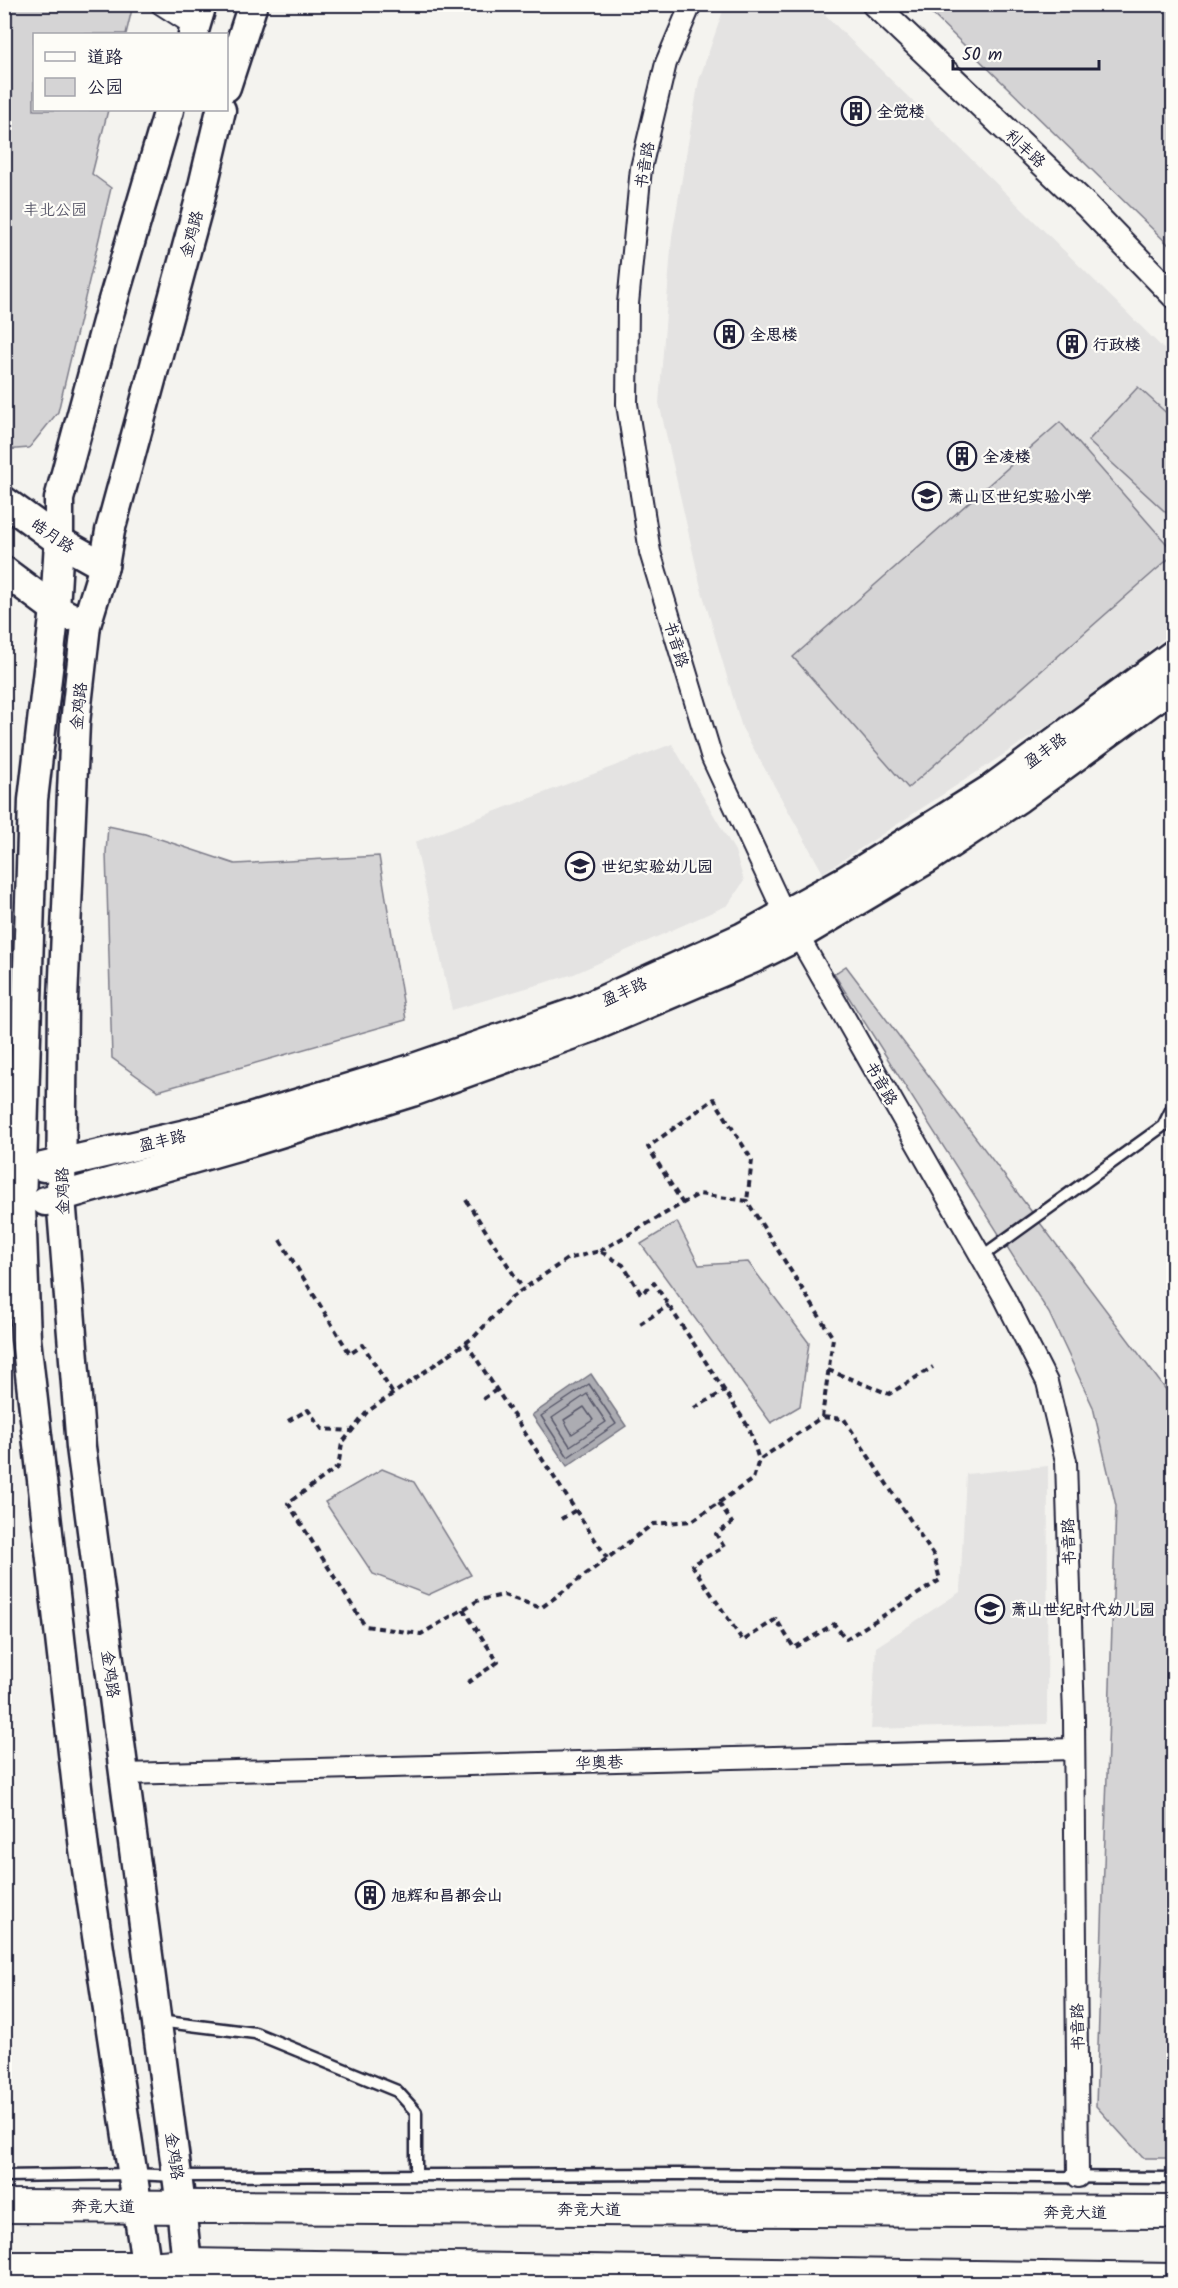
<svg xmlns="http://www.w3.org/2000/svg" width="1178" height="2288" viewBox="0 0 1178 2288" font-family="Kalam,'LXGW WenKai TC',sans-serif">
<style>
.built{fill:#e4e3e2}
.green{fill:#d5d4d5;stroke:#7c7b88;stroke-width:1.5}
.water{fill:#acacb2;stroke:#757582;stroke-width:1.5}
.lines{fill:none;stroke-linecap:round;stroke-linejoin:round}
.shore{stroke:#59596b;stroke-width:1.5}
.service-casing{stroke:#22223b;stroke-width:15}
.minor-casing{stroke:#22223b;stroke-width:24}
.tertiary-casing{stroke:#22223b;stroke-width:28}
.secondary-casing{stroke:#22223b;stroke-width:33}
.primary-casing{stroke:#22223b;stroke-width:36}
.path{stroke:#22223b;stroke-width:4;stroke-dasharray:6 4.5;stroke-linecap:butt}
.service{stroke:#fdfcf7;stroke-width:10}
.minor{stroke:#fdfcf7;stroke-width:20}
.tertiary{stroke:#fdfcf7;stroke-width:24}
.secondary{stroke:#fdfcf7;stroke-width:28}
.primary{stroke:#fdfcf7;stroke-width:32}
.labels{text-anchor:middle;stroke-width:4.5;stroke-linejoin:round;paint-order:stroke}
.poi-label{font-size:16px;font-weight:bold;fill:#22223b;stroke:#fdfcf7;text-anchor:start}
.street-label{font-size:16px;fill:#22223b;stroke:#fdfcf7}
.park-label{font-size:16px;fill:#585769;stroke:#fdfcf7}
</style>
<rect width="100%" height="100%" fill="#f4f3ef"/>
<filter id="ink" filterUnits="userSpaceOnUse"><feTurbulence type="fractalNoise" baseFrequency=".0167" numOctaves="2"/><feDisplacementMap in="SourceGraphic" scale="12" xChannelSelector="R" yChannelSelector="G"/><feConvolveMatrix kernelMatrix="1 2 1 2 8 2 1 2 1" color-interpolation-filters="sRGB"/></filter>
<g filter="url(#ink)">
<g class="built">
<path d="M 725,5 L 815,5 L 1173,358 L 1173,631 L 1102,690 L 823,873 L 742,728 L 701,588 L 659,403 L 672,236 L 699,80 Z"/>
<path d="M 672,744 L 735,851 L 744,881 L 728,905 L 574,974 L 452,1010 L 415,842 Z"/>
<path d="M 1048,1466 L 1047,1724 L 871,1729 L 876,1647 L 960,1592 L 966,1474 Z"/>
</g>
<g class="green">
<path d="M 5,4 L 133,5 L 126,34 L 34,34 L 34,110 L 108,110 L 92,174 L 111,188 L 58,412 L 29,448 L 5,450 Z"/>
<path d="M 923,5 L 1170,5 L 1174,8 L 1173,249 Z"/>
<path d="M 1138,387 L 1173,419 L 1173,519 L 1088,441 Z"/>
<path d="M 1060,422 L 1173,551 L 1173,555 L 908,788 L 793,657 Z"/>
<path d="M 108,826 L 145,834 L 235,864 L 379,856 L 406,1020 L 158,1091 L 112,1058 L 106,853 Z"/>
<path d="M 846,966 L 1173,1399 L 1173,2158 L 1143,2158 L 1096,2106 L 1116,1506 L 1093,1407 L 1049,1313 L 834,974 Z"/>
<path d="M 677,1222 L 699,1265 L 748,1262 L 809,1343 L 800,1406 L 771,1423 L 641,1244 Z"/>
<path d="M 382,1469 L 414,1482 L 471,1575 L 428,1595 L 373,1574 L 325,1502 Z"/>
</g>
<path class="water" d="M 591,1374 L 626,1426 L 567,1466 L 532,1415 Z"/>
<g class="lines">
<g class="shore">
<path d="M 589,1384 L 616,1424 L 568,1457 L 541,1416 Z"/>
<path d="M 587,1394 L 606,1422 L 570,1446 L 552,1418 Z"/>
<path d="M 584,1407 L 593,1420 L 572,1434 L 564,1420 Z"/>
</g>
<g class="service-casing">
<g id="service">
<path d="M 981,1257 L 1163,1126 L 1174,1104"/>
<path d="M 158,2021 L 255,2033 L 397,2091 L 416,2112 L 416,2174"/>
<path d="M 4,2176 L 134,2174 L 177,2176 L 679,2174 L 1174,2178"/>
</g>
</g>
<g class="minor-casing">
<g id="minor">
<path d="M 161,4 L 195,26"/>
<path d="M 691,4 L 666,63 L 641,168 L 628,304 L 627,404 L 650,552 L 712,758 L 780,904 L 1003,1295 L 1047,1382 L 1066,1461 L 1074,1718 L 1078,2177"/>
<path d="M 124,1774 L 1074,1749"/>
</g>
</g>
<g class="tertiary-casing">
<path id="tertiary" d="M 874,4 L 1086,205 L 1174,296"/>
</g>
<g class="secondary-casing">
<g id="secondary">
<path d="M 193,34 L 202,4"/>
<path d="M 226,87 L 253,4"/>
<path d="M 4,501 L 59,541 L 104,566"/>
<path d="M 4,571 L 55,609 L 69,616"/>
<path d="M 43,1167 L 230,1124 L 405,1071 L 579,1011 L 743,937 L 846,880 L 991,789 L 1174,654"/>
<path d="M 45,1201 L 241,1145 L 412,1092 L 590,1028 L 754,958 L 798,936 L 927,859 L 1019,798 L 1174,685"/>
<path d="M 149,2284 L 84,1849 L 26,1339 L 21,1206 L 33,800 L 55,609 L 59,541 L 59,499 L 109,314 L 169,110"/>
<path d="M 189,2284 L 181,2206 L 81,1447 L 61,1197 L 63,1000 L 75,723 L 86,625 L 104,566 L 110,531 L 199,203 L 221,110"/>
</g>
</g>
<g class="primary-casing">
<g id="primary">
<path d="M 4,2206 L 1174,2212"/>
<path d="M 4,2268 L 148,2268 L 187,2265 L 1174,2280"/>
</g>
</g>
<g class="path">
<path d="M 466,1200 L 523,1289"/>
<path d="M 683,1204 L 648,1147 L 714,1099 L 752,1160 L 747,1201"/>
<path d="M 280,1240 L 350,1354 L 363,1345 L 393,1394"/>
<path d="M 600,1251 L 699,1194 L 747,1201 L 833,1338 L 822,1417 L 759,1460 L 753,1479 L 692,1521 L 653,1524 L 541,1608 L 504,1595 L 479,1600 L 421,1634 L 365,1626 L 288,1503 L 338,1467 L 342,1443 L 367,1412 L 474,1337 L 512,1297 L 567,1259 L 600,1251 L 623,1265 L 641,1294 L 654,1283 L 749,1428 L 759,1460"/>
<path d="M 640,1324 L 669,1305"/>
<path d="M 466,1343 L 607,1558"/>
<path d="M 828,1370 L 889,1394 L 933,1367"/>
<path d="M 483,1399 L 496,1390"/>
<path d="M 694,1408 L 725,1391"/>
<path d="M 288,1421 L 308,1410 L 322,1429 L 351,1431"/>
<path d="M 719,1503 L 732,1523 L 716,1534 L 724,1547 L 692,1565 L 743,1641 L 776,1619 L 794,1648 L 834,1624 L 846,1639 L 940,1580 L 934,1556 L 844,1419 L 822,1417"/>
<path d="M 561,1519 L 576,1510"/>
<path d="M 463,1609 L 498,1662 L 464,1685"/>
</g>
<use href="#service" class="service"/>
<use href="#minor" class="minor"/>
<use href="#tertiary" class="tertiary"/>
<use href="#secondary" class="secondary"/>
<use href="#primary" class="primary"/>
</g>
</g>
<defs>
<g id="building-ring" transform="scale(1.5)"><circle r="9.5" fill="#fdfcf7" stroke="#22223b" stroke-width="1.5"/><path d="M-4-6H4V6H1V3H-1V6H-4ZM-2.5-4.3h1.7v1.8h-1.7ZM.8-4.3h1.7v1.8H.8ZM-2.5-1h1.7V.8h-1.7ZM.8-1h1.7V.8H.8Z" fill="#22223b"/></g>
<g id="school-ring" transform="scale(1.5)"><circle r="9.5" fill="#fdfcf7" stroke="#22223b" stroke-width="1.5"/><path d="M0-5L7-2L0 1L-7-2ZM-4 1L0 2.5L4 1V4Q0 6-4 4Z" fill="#22223b"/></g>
</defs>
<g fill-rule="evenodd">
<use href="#building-ring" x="856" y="111"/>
<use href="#building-ring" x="729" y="334"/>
<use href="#building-ring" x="1072" y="344"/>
<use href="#building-ring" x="962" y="456"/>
<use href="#school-ring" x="927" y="496"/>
<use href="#school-ring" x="580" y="866"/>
<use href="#school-ring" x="990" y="1609"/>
<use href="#building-ring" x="370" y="1895"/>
</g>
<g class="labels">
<g class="poi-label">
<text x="877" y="117">全觉楼</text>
<text x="750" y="340">全思楼</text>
<text x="1093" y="350">行政楼</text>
<text x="983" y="462">全凌楼</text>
<text x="948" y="502">萧山区世纪实验小学</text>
<text x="601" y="872">世纪实验幼儿园</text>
<text x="1011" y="1615">萧山世纪时代幼儿园</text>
<text x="391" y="1901">旭辉和昌都会山</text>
</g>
<g class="street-label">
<text transform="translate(1026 148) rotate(43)" y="6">利丰路</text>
<text transform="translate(644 165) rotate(-80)" y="6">书音路</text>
<text transform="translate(191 234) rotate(-75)" y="6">金鸡路</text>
<text transform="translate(53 535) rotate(34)" y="6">皓月路</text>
<text transform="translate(677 644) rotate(73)" y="6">书音路</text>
<text transform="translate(78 706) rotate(-84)" y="6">金鸡路</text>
<text transform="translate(1045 750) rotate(-36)" y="6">盈丰路</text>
<text transform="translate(624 991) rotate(-24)" y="6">盈丰路</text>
<text transform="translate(882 1083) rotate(60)" y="6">书音路</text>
<text transform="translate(162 1140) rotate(-13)" y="6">盈丰路</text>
<text transform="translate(62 1191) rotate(-91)" y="6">金鸡路</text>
<text transform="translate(1068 1542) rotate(-92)" y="6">书音路</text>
<text transform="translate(111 1674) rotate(82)" y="6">金鸡路</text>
<text transform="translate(599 1762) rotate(-2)" y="6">华奥巷</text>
<text transform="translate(1077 2027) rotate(-91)" y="6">书音路</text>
<text transform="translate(175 2156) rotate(82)" y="6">金鸡路</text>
<text x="103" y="2212">奔竞大道</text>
<text x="589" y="2215">奔竞大道</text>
<text x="1075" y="2218">奔竞大道</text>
</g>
<g class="park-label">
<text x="55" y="215">丰北公园</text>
</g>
</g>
<rect width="1178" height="2288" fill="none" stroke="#fdfcf7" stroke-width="24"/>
<rect x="12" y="12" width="1154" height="2264" fill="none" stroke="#22223b" stroke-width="2" filter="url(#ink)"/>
<rect x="33" y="33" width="195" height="78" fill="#fdfcf7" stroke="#a5a5ac" stroke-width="1.5"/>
<rect x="45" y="52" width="30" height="9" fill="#fdfcf7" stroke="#a5a5ac" stroke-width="1.5"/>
<text x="87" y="63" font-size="18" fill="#22223b">道路</text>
<rect x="45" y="78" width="30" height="18" fill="#d5d4d5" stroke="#a5a5ac" stroke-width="1.5"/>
<text x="87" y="93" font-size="18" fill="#22223b">公园</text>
<path d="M953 60v9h146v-9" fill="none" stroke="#22223b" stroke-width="3"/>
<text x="962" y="60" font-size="18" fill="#22223b" stroke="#fdfcf7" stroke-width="4.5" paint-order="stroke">50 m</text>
</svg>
